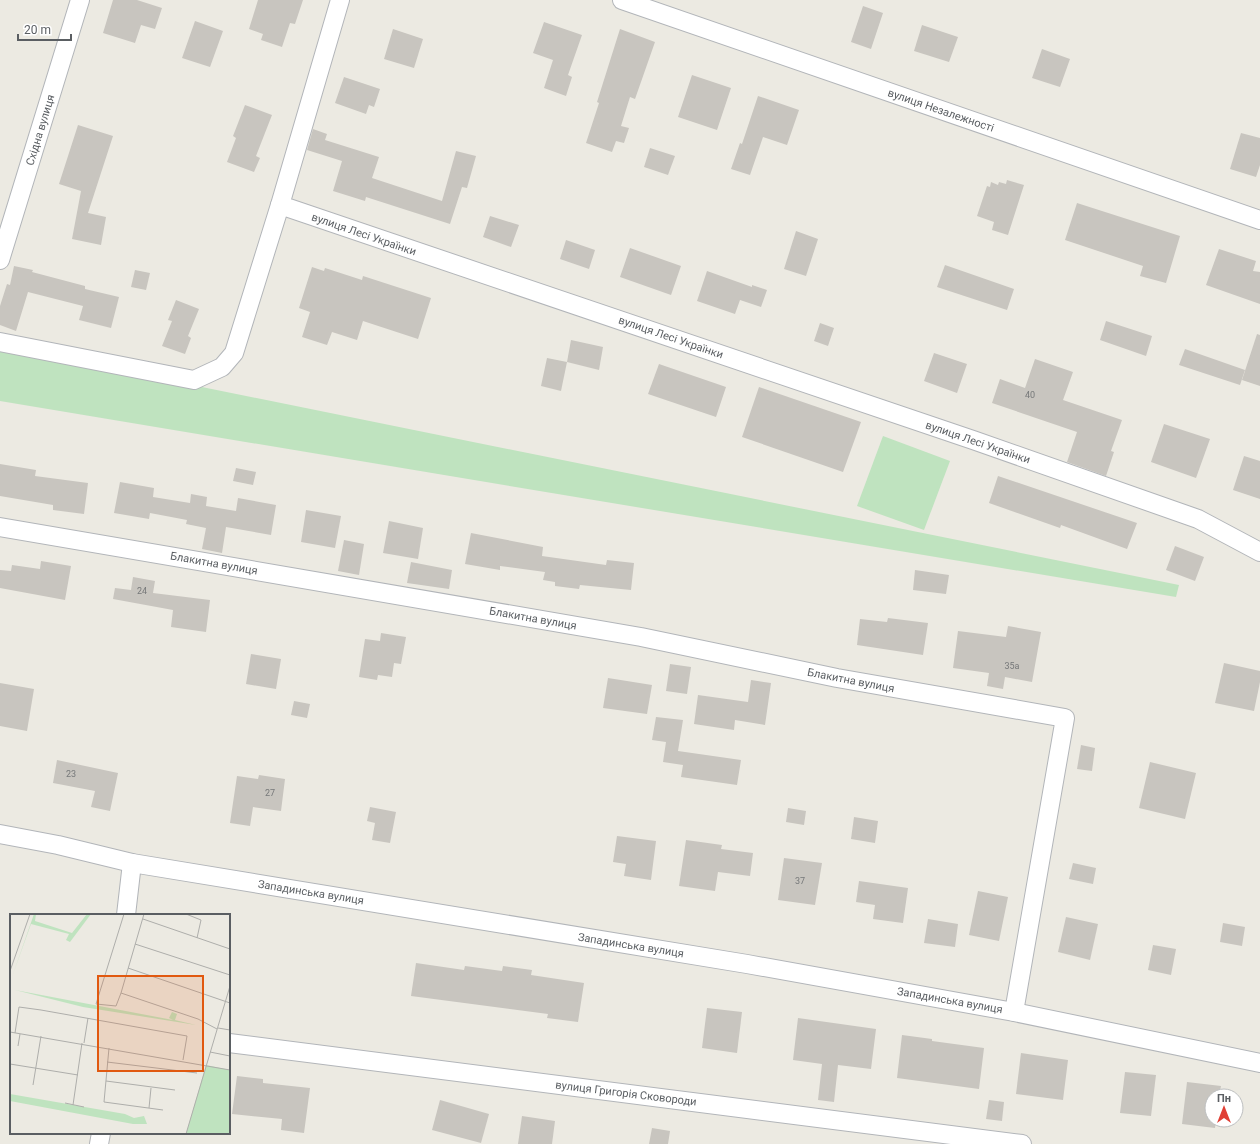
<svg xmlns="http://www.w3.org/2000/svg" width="1260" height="1144" viewBox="0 0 1260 1144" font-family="Roboto,sans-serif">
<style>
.green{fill:#bfe3bf}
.building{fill:#c8c5bf}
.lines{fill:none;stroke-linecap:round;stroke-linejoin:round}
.street-casing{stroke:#b2b5b9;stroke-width:20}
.street{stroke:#fff;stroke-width:18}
.labels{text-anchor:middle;stroke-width:3;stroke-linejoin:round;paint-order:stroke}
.number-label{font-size:9px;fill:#767879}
.street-label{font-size:11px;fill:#5a5e62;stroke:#fff}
.inset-road{fill:none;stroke:#aeaeab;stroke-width:1}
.view{fill:#e15910;fill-opacity:0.15;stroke:#e15910;stroke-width:2}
.inset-edge{fill:none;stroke:#5a5e62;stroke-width:2}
</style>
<rect width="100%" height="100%" fill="#eceae2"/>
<g class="green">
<path d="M 0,346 L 1179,585 L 1176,597 L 0,401 Z"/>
<path d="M 883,436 L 950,461 L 924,530 L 857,506 Z"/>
</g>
<g class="building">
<path d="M 113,0 L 137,0 L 162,8 L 155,29 L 141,25 L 135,43 L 103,33 Z"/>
<path d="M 258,0 L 303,0 L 295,24 L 290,23 L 282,47 L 261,40 L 263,34 L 249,29 Z"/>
<path d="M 863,6 L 883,13 L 871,49 L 851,42 Z"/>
<path d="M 195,21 L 223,31 L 210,67 L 182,58 Z"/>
<path d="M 544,22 L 582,35 L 568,75 L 572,77 L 566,96 L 544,88 L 553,60 L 533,53 Z"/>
<path d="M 922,25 L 958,37 L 949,62 L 914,51 Z"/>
<path d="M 393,29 L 423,39 L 414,68 L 384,59 Z"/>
<path d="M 620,29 L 655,42 L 635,99 L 630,97 L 621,126 L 629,128 L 624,143 L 616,141 L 612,152 L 586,143 L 599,103 L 597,102 Z"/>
<path d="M 1042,49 L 1070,59 L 1060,87 L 1032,78 Z"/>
<path d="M 692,75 L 731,88 L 717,130 L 678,117 Z"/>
<path d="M 344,77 L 380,89 L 374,107 L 369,105 L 366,114 L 335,103 Z"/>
<path d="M 758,96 L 799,110 L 787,145 L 763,137 L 750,175 L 731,169 L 740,143 L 742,144 Z"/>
<path d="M 245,105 L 272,115 L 256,156 L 260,158 L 254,172 L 227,162 L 236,138 L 233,136 Z"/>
<path d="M 78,125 L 113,136 L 88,213 L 106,217 L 101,245 L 72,239 L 81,191 L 59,184 Z"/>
<path d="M 313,129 L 327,134 L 325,140 L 379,157 L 372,178 L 442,201 L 456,151 L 476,156 L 467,188 L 462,187 L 450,224 L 366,197 L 365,201 L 333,191 L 342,161 L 307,150 Z"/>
<path d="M 1241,133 L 1260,138 L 1260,165 L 1256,177 L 1230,169 Z"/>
<path d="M 650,148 L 675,156 L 668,175 L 644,167 Z"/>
<path d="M 1007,180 L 1024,185 L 1008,235 L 992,230 L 994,222 L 977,216 L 987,186 L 990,187 L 991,182 L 998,185 L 999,182 L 1006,184 Z"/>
<path d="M 1077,203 L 1180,236 L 1166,283 L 1140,276 L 1143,266 L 1065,240 Z"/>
<path d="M 490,216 L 519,225 L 511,247 L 483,237 Z"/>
<path d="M 796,231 L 818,239 L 806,276 L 784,269 Z"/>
<path d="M 566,240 L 595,250 L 589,269 L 560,259 Z"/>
<path d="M 630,248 L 681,266 L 671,295 L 620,277 Z"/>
<path d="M 1219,249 L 1256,261 L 1253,271 L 1260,272 L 1260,304 L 1206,285 Z"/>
<path d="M 945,265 L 1014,289 L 1007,310 L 937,287 Z"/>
<path d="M 14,266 L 33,270 L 32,272 L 85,286 L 85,289 L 119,297 L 111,328 L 79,320 L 83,306 L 28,292 L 16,331 L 0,325 L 0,306 L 7,284 L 10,285 Z"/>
<path d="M 312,267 L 324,271 L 325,268 L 362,280 L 363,276 L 431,298 L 418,339 L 363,321 L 357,340 L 332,332 L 327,345 L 302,337 L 310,312 L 299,308 Z"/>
<path d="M 135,270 L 150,273 L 146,290 L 131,287 Z"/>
<path d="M 707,271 L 752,287 L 752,285 L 767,290 L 761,307 L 740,300 L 735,314 L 697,301 Z"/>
<path d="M 176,300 L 199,309 L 188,336 L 191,338 L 185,354 L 162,346 L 172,321 L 168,320 Z"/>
<path d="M 1106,321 L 1152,336 L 1146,356 L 1100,340 Z"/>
<path d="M 820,323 L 834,328 L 828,346 L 814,341 Z"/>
<path d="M 1257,334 L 1260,335 L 1260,386 L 1242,380 Z"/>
<path d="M 571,340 L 603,347 L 599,370 L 567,362 Z"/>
<path d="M 1185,349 L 1245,370 L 1240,385 L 1179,365 Z"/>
<path d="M 934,353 L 967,364 L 957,393 L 924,381 Z"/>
<path d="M 547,358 L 567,362 L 561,391 L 541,386 Z"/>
<path d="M 1035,359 L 1073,372 L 1063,400 L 1122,420 L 1111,451 L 1114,452 L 1106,476 L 1067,462 L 1077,432 L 992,403 L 1000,379 L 1025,388 Z"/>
<path d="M 659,364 L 726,387 L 716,417 L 648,394 Z"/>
<path d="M 759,387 L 861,422 L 843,472 L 742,437 Z"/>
<path d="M 1164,424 L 1210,439 L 1196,478 L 1151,462 Z"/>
<path d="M 1244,456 L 1260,461 L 1260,499 L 1233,490 Z"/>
<path d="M 0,464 L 36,470 L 35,476 L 88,483 L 84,514 L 53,510 L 53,505 L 0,496 Z"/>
<path d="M 236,468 L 256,472 L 253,485 L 233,481 Z"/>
<path d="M 998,476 L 1137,523 L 1127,549 L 1061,525 L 1060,528 L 989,503 Z"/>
<path d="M 120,482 L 154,488 L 153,497 L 190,503 L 191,494 L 207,497 L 206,506 L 236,511 L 238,498 L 276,505 L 271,535 L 226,527 L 222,553 L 202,549 L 206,528 L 186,524 L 187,520 L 150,513 L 149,519 L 114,513 Z"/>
<path d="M 306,510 L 341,516 L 335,548 L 301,542 Z"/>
<path d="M 389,521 L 423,528 L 418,559 L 383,553 Z"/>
<path d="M 471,533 L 543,547 L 542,556 L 606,565 L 607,560 L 634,563 L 631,590 L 580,585 L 579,589 L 555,586 L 555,582 L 543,580 L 545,572 L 500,566 L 500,570 L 465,564 Z"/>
<path d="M 344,540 L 364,544 L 359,575 L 338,571 Z"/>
<path d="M 1175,546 L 1204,557 L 1195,581 L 1166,570 Z"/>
<path d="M 41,561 L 71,566 L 65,600 L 0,588 L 0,570 L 11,571 L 12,565 L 40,569 Z"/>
<path d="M 411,562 L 452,570 L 449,589 L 407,583 Z"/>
<path d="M 915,570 L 949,575 L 946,594 L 913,590 Z"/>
<path d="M 133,577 L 155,581 L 153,593 L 210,600 L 206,632 L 171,627 L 173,610 L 113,599 L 115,588 L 131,590 Z"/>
<path d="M 888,618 L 928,623 L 923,655 L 857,645 L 860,619 L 887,622 Z"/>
<path d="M 1008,626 L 1041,632 L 1032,682 L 1005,677 L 1003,689 L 987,686 L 989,673 L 953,668 L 958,631 L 1006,637 Z"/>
<path d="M 381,633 L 406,637 L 401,664 L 394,663 L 392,677 L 378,675 L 377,680 L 359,677 L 365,639 L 380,641 Z"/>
<path d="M 251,654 L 281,659 L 276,689 L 246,684 Z"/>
<path d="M 1224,663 L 1260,671 L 1260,682 L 1254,711 L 1215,703 Z"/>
<path d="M 670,664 L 691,667 L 687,694 L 666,691 Z"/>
<path d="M 608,678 L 652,685 L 647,714 L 603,708 Z"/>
<path d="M 751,680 L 771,683 L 765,725 L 735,720 L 734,730 L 694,724 L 698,695 L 748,702 Z"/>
<path d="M 0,683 L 34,689 L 27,731 L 0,726 Z"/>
<path d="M 294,701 L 310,704 L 307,718 L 291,715 Z"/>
<path d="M 656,717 L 683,720 L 678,751 L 741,760 L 737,785 L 681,777 L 683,765 L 663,762 L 666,742 L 652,740 Z"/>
<path d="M 1081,745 L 1095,748 L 1092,771 L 1077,769 Z"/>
<path d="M 57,760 L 118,773 L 110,811 L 91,807 L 95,791 L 53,783 Z"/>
<path d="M 1150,762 L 1196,773 L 1185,819 L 1139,808 Z"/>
<path d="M 259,775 L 285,779 L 281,811 L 253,807 L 250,826 L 230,823 L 237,776 L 258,779 Z"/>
<path d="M 370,807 L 396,812 L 390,843 L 372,840 L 375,823 L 367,821 Z"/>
<path d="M 788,808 L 806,811 L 804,825 L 786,822 Z"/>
<path d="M 854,817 L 878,821 L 875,843 L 851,839 Z"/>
<path d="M 617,836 L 656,841 L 651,880 L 624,876 L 626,864 L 613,862 Z"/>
<path d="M 686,840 L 722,845 L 721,849 L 753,853 L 750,876 L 718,872 L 715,891 L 679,886 Z"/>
<path d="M 784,858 L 822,863 L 815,905 L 778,900 Z"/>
<path d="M 1073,863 L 1096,868 L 1093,884 L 1069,879 Z"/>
<path d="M 859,881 L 908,888 L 903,923 L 873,919 L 875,905 L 856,902 Z"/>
<path d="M 978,891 L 1008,897 L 999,941 L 969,935 Z"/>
<path d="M 1066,917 L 1098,924 L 1090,960 L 1058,952 Z"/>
<path d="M 928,919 L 958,924 L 955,947 L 924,943 Z"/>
<path d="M 1223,923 L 1245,927 L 1242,946 L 1220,942 Z"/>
<path d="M 1153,945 L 1176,949 L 1171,975 L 1148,970 Z"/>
<path d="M 416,963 L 464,970 L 465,966 L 502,971 L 503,966 L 532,970 L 531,975 L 584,983 L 578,1022 L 547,1018 L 548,1014 L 411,996 Z"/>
<path d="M 707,1008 L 742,1012 L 737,1053 L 702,1048 Z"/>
<path d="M 798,1018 L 876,1029 L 871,1069 L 838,1065 L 834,1102 L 818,1100 L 822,1064 L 793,1060 Z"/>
<path d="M 902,1035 L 932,1039 L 932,1041 L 984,1048 L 979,1089 L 897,1078 Z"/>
<path d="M 1021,1053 L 1068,1060 L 1063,1100 L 1016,1094 Z"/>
<path d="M 1125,1072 L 1156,1075 L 1151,1116 L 1120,1113 Z"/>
<path d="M 237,1076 L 263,1079 L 263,1083 L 310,1088 L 304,1133 L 281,1130 L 282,1119 L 232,1114 Z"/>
<path d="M 1187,1082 L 1221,1086 L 1219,1096 L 1212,1096 L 1212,1120 L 1216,1120 L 1215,1128 L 1182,1124 Z"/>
<path d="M 440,1100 L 489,1114 L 481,1143 L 432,1130 Z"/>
<path d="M 989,1100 L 1004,1102 L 1002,1121 L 986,1119 Z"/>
<path d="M 522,1116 L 555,1121 L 552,1144 L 518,1144 Z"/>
<path d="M 652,1128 L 670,1131 L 668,1144 L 649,1144 Z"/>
</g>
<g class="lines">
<g class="street-casing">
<g id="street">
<path d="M 340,0 L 280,205 L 973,440 L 1198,519 L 1260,552"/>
<path d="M 622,0 L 1260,220"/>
<path d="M 0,260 L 80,0"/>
<path d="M 0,342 L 194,380 L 222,367 L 234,353 L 280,205"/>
<path d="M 0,527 L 641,637 L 837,678 L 1065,718 L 1014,1012"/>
<path d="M 0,834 L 58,845 L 132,863 L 747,964 L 1014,1012 L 1260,1063"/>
<path d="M 126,915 L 132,863"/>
<path d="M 229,1043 L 1022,1144"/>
<path d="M 99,1144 L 101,1133"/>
</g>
</g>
<use href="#street" class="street"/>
</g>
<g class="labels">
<g class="number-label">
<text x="1030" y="398">40</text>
<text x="142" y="594">24</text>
<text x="1012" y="669">35а</text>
<text x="71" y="777">23</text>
<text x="270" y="796">27</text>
<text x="800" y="884">37</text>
</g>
<g class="street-label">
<text transform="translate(941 110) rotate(19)" y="4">вулиця Незалежності</text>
<text transform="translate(40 130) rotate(-73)" y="4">Східна вулиця</text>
<text transform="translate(364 234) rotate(19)" y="4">вулиця Лесі Українки</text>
<text transform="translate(671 337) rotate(19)" y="4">вулиця Лесі Українки</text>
<text transform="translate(978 442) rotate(19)" y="4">вулиця Лесі Українки</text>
<text transform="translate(214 563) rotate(10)" y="4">Блакитна вулиця</text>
<text transform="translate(533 618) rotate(10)" y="4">Блакитна вулиця</text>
<text transform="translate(851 680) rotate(11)" y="4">Блакитна вулиця</text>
<text transform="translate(311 892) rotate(9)" y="4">Западинська вулиця</text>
<text transform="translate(631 945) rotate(9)" y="4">Западинська вулиця</text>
<text transform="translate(950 1000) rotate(10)" y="4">Западинська вулиця</text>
<text transform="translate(626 1093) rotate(7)" y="4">вулиця Григорія Сковороди</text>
</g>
</g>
<g transform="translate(10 914)">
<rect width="220" height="220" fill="#eceae2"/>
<path d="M 24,0 L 26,0 L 25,7 L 62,19 L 77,0 L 81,0 L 60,28 L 56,26 L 59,20 L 21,10 L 2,63 ZM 5,76 L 163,106 L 159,104 L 162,98 L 167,100 L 165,106 L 186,111 L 73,93 ZM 196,151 L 220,156 L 220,220 L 176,220 ZM 0,180 L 115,200 L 124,204 L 134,202 L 137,210 L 123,210 L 0,187 Z" fill="#bfe3bf"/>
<path class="inset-road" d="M 134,0 L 111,79 L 188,105 L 207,115M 176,0 L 191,6 L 187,24M 133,5 L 220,35M 125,30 L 220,61M 118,54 L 220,89M 0,57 L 20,0M 111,79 L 106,92 L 86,90 L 114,0M 208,114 L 220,116M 0,118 L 220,156M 5,119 L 9,93 L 31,96 L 177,122 L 173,146M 74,129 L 78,104M 8,132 L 10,120M 99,134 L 94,188 L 153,196M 200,138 L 220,142M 97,148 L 187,159M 0,150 L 68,161M 96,167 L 165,176M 23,171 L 31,122M 55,189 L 74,193M 63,191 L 72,129M 139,194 L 141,174M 176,220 L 220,72"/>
<path class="view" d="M 88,62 L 193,62 L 193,157 L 88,157 Z"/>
<rect width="220" height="220" class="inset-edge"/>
</g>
<g transform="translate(1224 1108)"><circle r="19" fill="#ffffff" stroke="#bdbfc0"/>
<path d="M0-3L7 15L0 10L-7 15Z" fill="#e03f34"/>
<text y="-6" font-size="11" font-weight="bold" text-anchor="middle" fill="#5a5e62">Пн</text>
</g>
<path d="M18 34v6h53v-6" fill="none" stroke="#5a5e62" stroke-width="2"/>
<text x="24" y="34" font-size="12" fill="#5a5e62" stroke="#ffffff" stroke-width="3" paint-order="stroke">20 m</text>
</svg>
